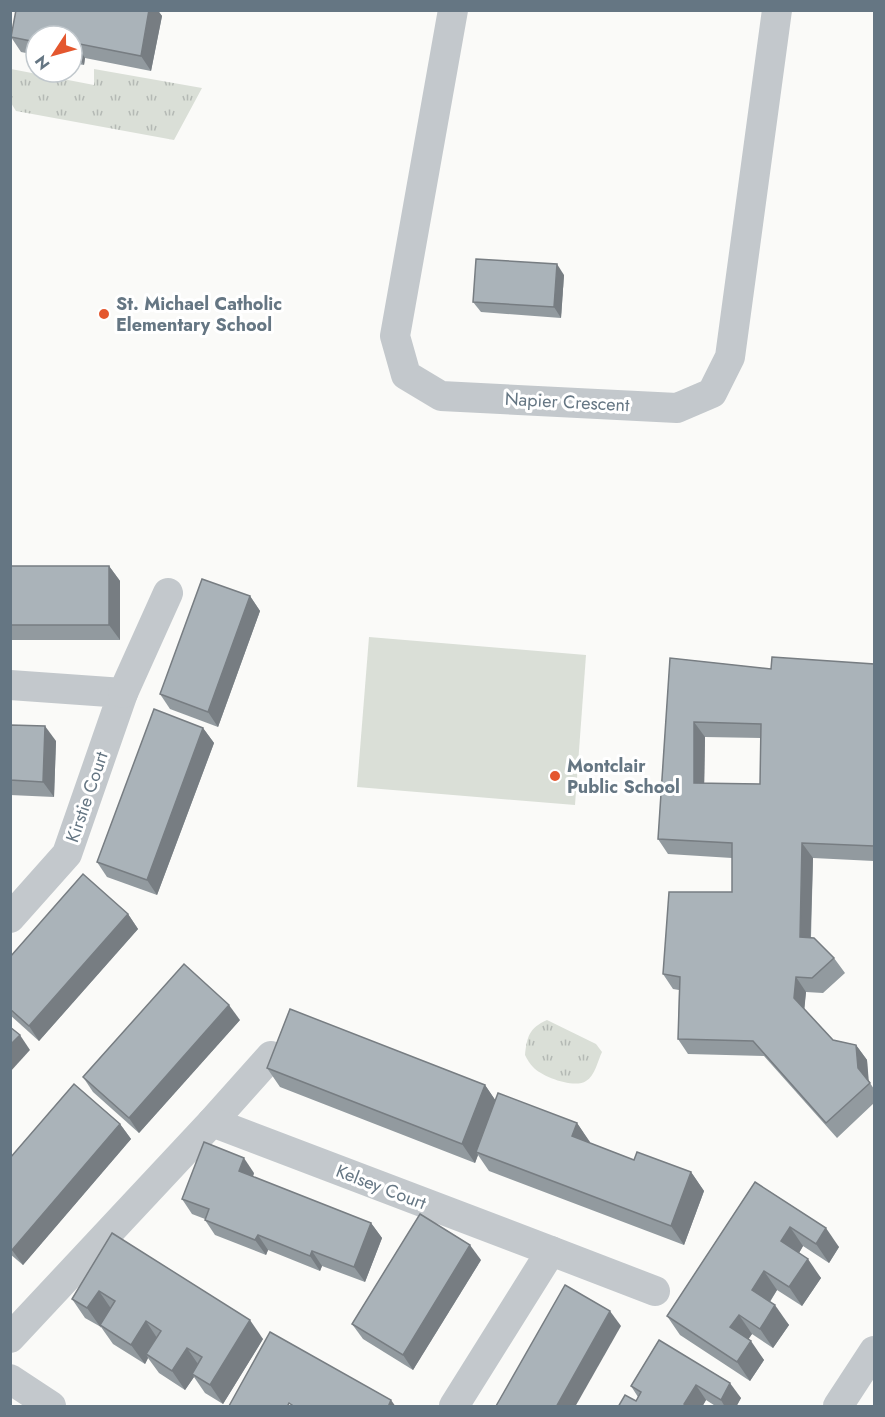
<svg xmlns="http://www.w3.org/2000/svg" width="885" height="1417" viewBox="0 0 885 1417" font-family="Jost,sans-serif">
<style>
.grass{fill:url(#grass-tufts)}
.pitch{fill:#dadfd7}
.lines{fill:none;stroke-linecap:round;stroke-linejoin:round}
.minor{stroke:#c3c8cc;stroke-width:30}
.wall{fill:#929a9f;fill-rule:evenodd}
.shaded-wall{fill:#777d82}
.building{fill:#aab3b9;stroke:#777d82;stroke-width:1.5;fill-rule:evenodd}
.poi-dot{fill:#e4572e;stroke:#fff;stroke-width:2}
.labels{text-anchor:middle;stroke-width:6;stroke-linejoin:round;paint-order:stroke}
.poi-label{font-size:18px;font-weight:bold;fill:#657683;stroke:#fff;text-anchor:start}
.street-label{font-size:18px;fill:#657683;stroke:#fff}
</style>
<defs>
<pattern id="grass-tufts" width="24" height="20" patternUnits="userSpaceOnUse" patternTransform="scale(1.5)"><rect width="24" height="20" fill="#dadfd7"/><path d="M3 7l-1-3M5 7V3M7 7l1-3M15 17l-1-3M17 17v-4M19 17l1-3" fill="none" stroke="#b4b9b4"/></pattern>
</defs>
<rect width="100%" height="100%" fill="#fafaf8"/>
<g class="grass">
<path d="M 11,69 L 94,85 L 94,69 L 202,88 L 174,140 L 16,111 L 11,103 Z"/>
<path d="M 547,1020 L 596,1044 L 602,1052 C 598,1060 595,1076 586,1081 C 575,1089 542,1077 533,1067 C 530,1064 527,1059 525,1055 C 527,1037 529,1028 547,1020 Z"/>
</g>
<path class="pitch" d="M 369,637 L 586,655 L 575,805 L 357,787 Z"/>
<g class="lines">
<g class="minor">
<path d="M 453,10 L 395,336 L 406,375 L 441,396 L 677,408 L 712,393 L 730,357 L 777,10"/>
<path d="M 10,685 L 123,693 L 67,854 L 10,918"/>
<path d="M 123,693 L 168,593"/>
<path d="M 212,1122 L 271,1056"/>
<path d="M 551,1251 L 655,1291"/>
<path d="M 10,1338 L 212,1122 L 551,1251 L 454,1406"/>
<path d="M 10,1379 L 51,1406"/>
<path d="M 838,1406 L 874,1351"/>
</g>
</g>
<g class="wall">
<path d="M 16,10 L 159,10 L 159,12 L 162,16 L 151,71 L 85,58 L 84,65 L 72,63 L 72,36 L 36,36 L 36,55 L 21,52 L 11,37 Z"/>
<path d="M 564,275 L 561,318 L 481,312 L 473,302 Z"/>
<path d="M 10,566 L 109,566 L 120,581 L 120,640 L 10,640 Z"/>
<path d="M 250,596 L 260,611 L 218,727 L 170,709 L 160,694 Z"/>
<path d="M 670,658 L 771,669 L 874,664 L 874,861 L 813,858 L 811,938 L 834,958 L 845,973 L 823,993 L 806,992 L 804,1009 L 833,1040 L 856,1045 L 867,1060 L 868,1080 L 874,1089 L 874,1103 L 837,1138 L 764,1056 L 688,1054 L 678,1039 L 679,990 L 673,989 L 663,974 L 732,892 L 732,858 L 668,854 L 658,839 ZM 705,737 L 761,738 L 760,784 L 704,783 Z"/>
<path d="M 10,725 L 56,741 L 54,797 L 10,795 Z"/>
<path d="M 203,728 L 214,743 L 157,895 L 107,877 L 97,862 Z"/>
<path d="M 128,914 L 138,929 L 39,1041 L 10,1015 L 10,957 Z"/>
<path d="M 240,1020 L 139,1133 L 93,1092 L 83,1077 Z"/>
<path d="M 267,1068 L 485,1085 L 495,1100 L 577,1123 L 590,1143 L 634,1160 L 691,1172 L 704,1191 L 684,1245 L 489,1171 L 478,1155 L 475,1163 L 280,1087 Z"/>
<path d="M 120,1124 L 131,1139 L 23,1265 L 10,1254 L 10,1158 Z"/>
<path d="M 254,1173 L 253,1177 L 371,1223 L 382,1238 L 365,1282 L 322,1266 L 320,1271 L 268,1250 L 266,1255 L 215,1235 L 205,1220 L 205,1219 L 192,1214 L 182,1199 Z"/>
<path d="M 755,1182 L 839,1247 L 829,1263 L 803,1246 L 799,1253 L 821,1278 L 802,1306 L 777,1290 L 770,1302 L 789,1325 L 773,1348 L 752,1334 L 748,1339 L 764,1360 L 750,1381 L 680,1335 L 667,1316 Z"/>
<path d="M 112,1233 L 263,1339 L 223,1404 L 205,1393 L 194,1377 L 185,1390 L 159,1373 L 148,1358 L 145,1364 L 113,1344 L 101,1327 L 85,1318 L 72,1299 Z"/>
<path d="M 481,1260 L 413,1370 L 363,1339 L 352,1324 Z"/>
<path d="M 659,1340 L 741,1398 L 736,1407 L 717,1407 L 706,1400 L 702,1407 L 618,1407 L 636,1401 L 638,1397 L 631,1386 Z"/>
</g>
<g class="shaded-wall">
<path d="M 149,10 L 159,10 L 159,12 L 162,16 L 151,71 L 141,56 Z"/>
<path d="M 75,43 L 85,58 L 84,65 L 73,50 Z"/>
<path d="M 557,264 L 564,275 L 561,318 L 554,307 Z"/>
<path d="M 109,566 L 120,581 L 120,640 L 109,625 Z"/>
<path d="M 250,596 L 260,611 L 218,727 L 208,712 Z"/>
<path d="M 694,722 L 705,737 L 704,798 L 694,783 Z"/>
<path d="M 45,726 L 56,741 L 54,797 L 43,782 Z"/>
<path d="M 203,728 L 214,743 L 157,895 L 147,880 Z"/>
<path d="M 802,843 L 813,858 L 810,952 L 800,937 Z"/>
<path d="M 128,914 L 138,929 L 39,1041 L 29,1026 Z"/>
<path d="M 796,977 L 806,992 L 804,1013 L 794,998 Z"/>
<path d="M 229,1005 L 240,1020 L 139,1133 L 129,1118 Z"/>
<path d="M 20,1035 L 30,1050 L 10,1072 L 10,1045 Z"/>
<path d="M 856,1045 L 867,1060 L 869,1083 L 858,1068 Z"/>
<path d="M 485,1085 L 498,1104 L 476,1152 L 478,1155 L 475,1163 L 462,1144 Z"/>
<path d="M 577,1123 L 590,1142 L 585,1155 L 572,1136 Z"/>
<path d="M 120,1124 L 131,1139 L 23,1265 L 12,1250 Z"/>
<path d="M 244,1158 L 254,1173 L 249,1186 L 239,1171 Z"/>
<path d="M 691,1172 L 704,1191 L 684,1245 L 671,1226 Z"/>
<path d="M 371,1223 L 382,1238 L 365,1282 L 354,1267 Z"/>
<path d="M 790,1227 L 803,1246 L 795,1260 L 781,1241 Z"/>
<path d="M 826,1228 L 839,1247 L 829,1263 L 816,1244 Z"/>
<path d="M 258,1235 L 268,1250 L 266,1255 L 255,1240 Z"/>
<path d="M 470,1245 L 481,1260 L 413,1370 L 403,1355 Z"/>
<path d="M 312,1251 L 322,1266 L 320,1271 L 310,1256 Z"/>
<path d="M 808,1259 L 821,1278 L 802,1306 L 789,1287 Z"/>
<path d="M 764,1271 L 777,1290 L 765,1309 L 752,1290 Z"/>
<path d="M 99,1291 L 112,1310 L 100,1325 L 101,1328 L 87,1308 Z"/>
<path d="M 775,1305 L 789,1325 L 773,1348 L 760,1329 Z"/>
<path d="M 610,1311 L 621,1326 L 575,1407 L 556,1407 Z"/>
<path d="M 739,1315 L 752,1334 L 744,1346 L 730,1327 Z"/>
<path d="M 250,1320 L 263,1339 L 223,1404 L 210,1385 Z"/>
<path d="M 146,1321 L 159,1341 L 146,1354 L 148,1358 L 145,1364 L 131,1345 Z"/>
<path d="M 751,1341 L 764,1360 L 750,1381 L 737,1362 Z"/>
<path d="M 187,1348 L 200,1367 L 192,1374 L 194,1377 L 185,1390 L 172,1371 Z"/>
<path d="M 730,1383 L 741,1398 L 736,1407 L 725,1407 L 721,1400 Z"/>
<path d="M 696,1385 L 706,1400 L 702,1407 L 686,1407 L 684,1404 Z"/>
<path d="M 391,1400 L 396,1407 L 388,1407 Z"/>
</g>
<g class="building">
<path d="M 16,10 L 149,10 L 141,56 L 75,43 L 73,50 L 72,50 L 72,36 L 36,36 L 36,42 L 11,37 Z"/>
<path d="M 476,259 L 557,264 L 554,307 L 473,302 Z"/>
<rect x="10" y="566" width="99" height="59"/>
<path d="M 202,579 L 250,596 L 208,712 L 160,694 Z"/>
<path d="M 772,657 L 874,664 L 874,846 L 802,843 L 800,937 L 814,938 L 834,958 L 812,978 L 796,977 L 794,998 L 833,1040 L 856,1045 L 858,1068 L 870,1083 L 826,1123 L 753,1041 L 678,1039 L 680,977 L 663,974 L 669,892 L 732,892 L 732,843 L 658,839 L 670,658 L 771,669 ZM 694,722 L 761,724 L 760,784 L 694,783 Z"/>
<path d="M 154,709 L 203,728 L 147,880 L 97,862 Z"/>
<path d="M 10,725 L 45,726 L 43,782 L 10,780 Z"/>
<path d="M 83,874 L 128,914 L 29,1026 L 10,1009 L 10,957 Z"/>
<path d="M 184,964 L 229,1005 L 129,1118 L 83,1077 Z"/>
<path d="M 290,1009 L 485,1085 L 462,1144 L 267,1068 Z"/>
<path d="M 10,1027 L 20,1035 L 10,1045 Z"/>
<path d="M 74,1084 L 120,1124 L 12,1250 L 10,1248 L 10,1158 Z"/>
<path d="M 498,1093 L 577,1123 L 572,1136 L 634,1160 L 637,1152 L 691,1172 L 671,1226 L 476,1152 Z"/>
<path d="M 204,1142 L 244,1158 L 239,1171 L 371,1223 L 354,1267 L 312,1251 L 310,1256 L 258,1235 L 255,1240 L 205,1220 L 209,1209 L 182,1199 Z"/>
<path d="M 755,1182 L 826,1228 L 816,1244 L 790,1227 L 781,1241 L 808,1259 L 789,1287 L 764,1271 L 752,1290 L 775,1305 L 760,1329 L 739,1315 L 730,1327 L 751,1341 L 737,1362 L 667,1316 Z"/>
<path d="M 420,1214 L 470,1245 L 403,1355 L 352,1324 Z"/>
<path d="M 112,1233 L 250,1320 L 210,1385 L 192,1374 L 202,1357 L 187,1348 L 172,1371 L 146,1354 L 161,1331 L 146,1321 L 131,1345 L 100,1325 L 115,1301 L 99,1291 L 87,1308 L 72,1299 Z"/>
<path d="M 565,1285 L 610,1311 L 556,1407 L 497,1407 L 496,1406 Z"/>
<path d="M 270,1332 L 391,1400 L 388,1407 L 295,1407 L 289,1403 L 287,1407 L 229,1406 Z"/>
<path d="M 659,1340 L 730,1383 L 721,1400 L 696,1385 L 684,1404 L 688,1407 L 618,1407 L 625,1395 L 636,1401 L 641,1392 L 631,1386 Z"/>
</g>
<g class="poi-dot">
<circle cx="104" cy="314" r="6"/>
<circle cx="555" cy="776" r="6"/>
</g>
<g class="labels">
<g class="poi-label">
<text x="116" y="310">St. Michael Catholic<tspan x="116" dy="21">Elementary School</tspan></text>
<text x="567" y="772">Montclair<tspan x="567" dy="21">Public School</tspan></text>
</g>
<g class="street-label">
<text transform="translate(567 402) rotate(3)" y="6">Napier Crescent</text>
<text transform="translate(87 797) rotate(-71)" y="6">Kirstie Court</text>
<text transform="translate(381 1187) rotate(21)" y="6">Kelsey Court</text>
</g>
</g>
<rect width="885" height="1417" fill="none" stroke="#657683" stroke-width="24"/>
<g transform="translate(54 54) rotate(234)"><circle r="28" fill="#ffffff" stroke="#c1c8cd" stroke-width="1.5"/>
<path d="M0-4.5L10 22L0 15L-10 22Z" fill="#e4572e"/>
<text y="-9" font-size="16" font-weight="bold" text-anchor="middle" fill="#657683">N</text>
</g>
</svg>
